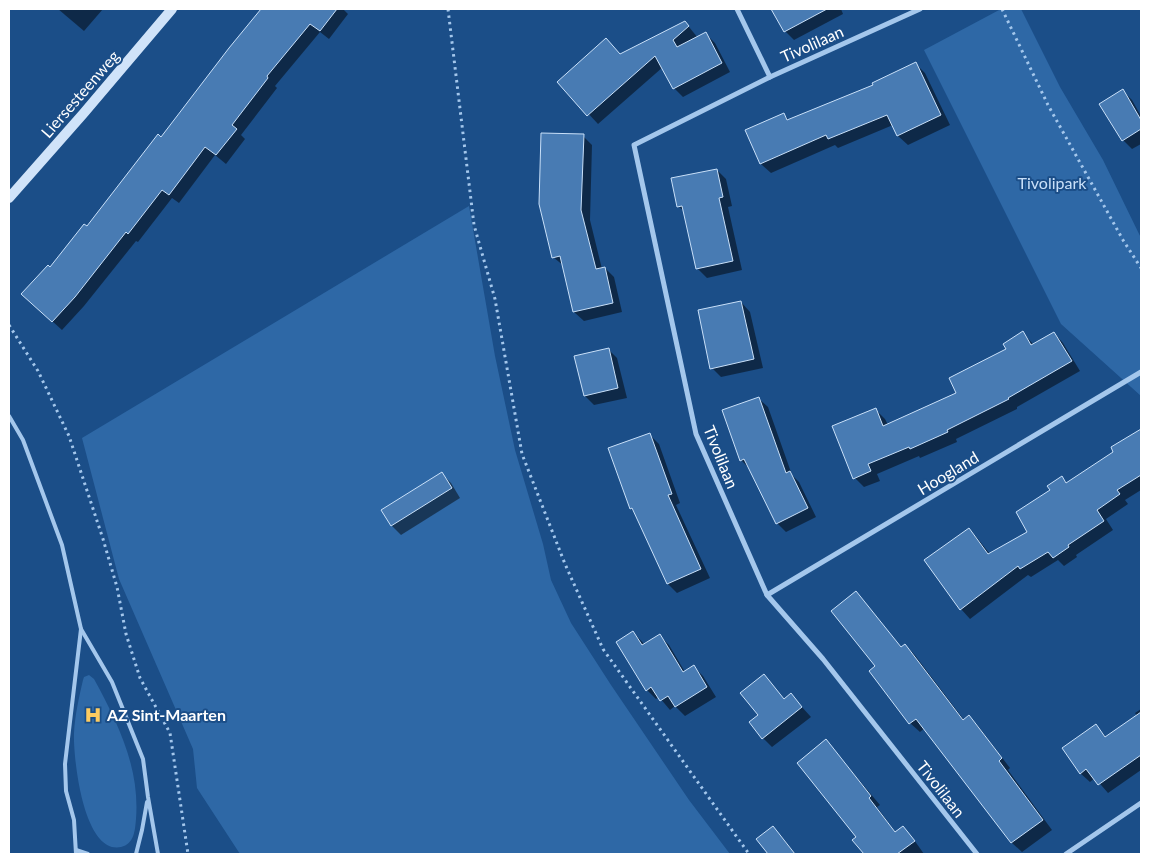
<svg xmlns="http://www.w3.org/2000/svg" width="1150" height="863" viewBox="0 0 1150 863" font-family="Lato,sans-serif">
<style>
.green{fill:#2e68a6}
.shadow{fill:#0007}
.building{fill:#487bb3;stroke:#c9e0f9}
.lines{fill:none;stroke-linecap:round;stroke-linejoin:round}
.path{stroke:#a4c7ec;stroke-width:3;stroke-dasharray:2.5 4;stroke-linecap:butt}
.service{stroke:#a4c7ec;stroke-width:4}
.minor{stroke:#a4c7ec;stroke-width:5}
.secondary{stroke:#d0e3f9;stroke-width:10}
.labels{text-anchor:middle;stroke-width:4;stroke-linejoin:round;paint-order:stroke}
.street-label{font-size:16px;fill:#fff;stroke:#1b4e88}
.park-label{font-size:16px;fill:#c9e0f9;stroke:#1b4e88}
.poi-label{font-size:16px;font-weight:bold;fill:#fff;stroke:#1b4e88;text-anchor:start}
</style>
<rect width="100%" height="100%" fill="#1b4e88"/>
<g class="green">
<path d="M 1001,9 L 1021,9 L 1060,87 L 1103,160 L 1141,238 L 1141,396 L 1061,324 L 924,50 Z"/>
<path d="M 469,206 L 495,356 L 515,450 L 543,544 L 551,580 L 571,623 L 611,685 L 689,800 L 730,854 L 240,854 L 197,788 L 193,749 L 119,579 L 82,438 Z"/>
<path d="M 89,675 L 94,679 C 118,723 140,768 136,819 C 135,831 134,844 121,847 C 83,855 73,756 74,733 C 75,715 79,697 83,680 L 84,677 Z"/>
</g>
<g class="shadow">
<path d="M 58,9 L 103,9 L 84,31 Z"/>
<path d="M 263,9 L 343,9 L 348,14 L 329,39 L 320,32 L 275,86 L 277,88 L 241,135 L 245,139 L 226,164 L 215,155 L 179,203 L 172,198 L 138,242 L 136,241 L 84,306 L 62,330 L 32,303 L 50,269 L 87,228 L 162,138 L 230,49 Z"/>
<path d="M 773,9 L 841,9 L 843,14 L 794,40 L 785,31 Z"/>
<path d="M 685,22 L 698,38 L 706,34 L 715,43 L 730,72 L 683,97 L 674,88 L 663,67 L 598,124 L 559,82 L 621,55 Z"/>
<path d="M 916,64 L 925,73 L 950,125 L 908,145 L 898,136 L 893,125 L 838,148 L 835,145 L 771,173 L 761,164 L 747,131 L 783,114 L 789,120 L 874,85 Z"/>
<path d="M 1123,91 L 1132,100 L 1141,116 L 1141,144 L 1132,149 L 1123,140 Z"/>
<path d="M 583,136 L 592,145 L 590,220 L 602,269 L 605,268 L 614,277 L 622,312 L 584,321 L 574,312 L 564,266 L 553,257 Z"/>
<path d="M 717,170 L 726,179 L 732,206 L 728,207 L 742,270 L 707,278 L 697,268 L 685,212 L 678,206 Z"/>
<path d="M 741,302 L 750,312 L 763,368 L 721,377 L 712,368 Z"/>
<path d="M 1023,333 L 1034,345 L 1054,333 L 1063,343 L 1080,371 L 1017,407 L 1017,409 L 956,439 L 957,442 L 920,458 L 919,456 L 877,474 L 880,481 L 864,487 L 855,478 L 876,410 L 885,419 L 888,425 L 958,394 L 1008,350 Z"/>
<path d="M 608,349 L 617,358 L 627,398 L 594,405 L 585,396 Z"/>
<path d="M 758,398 L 768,407 L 792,475 L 799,482 L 816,517 L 786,532 L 777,523 L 750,469 L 741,460 Z"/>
<path d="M 1141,430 L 1141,490 L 1125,500 L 1128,504 L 1106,519 L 1113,530 L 1076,555 L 1077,557 L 1064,566 L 1058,560 L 1031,577 L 1028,575 L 970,619 L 961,609 L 926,561 L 969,529 L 978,539 L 990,554 L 1028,533 L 1051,491 L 1062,478 L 1068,484 L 1115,452 L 1112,448 Z"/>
<path d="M 649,434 L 659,444 L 680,503 L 676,505 L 710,578 L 677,593 L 668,584 L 636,514 L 631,508 Z"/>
<path d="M 442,474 L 451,483 L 460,498 L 401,535 L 392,526 L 382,511 Z"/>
<path d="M 856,593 L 902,648 L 905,645 L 914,654 L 964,720 L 969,716 L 978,726 L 1010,768 L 1008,770 L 1052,830 L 1022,852 L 1012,843 L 925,728 L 920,732 L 910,723 L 877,666 Z"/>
<path d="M 633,632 L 645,645 L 660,636 L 669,645 L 685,672 L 694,667 L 703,676 L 716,697 L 685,716 L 675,706 L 670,710 L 659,697 L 656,699 L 647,690 Z"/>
<path d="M 764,676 L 785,700 L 791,695 L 811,717 L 772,747 L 763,738 L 759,715 Z"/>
<path d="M 1141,709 L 1141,770 L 1108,793 L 1095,778 L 1090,782 L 1080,773 L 1096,726 L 1107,738 L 1137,716 L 1135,713 Z"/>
<path d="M 826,741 L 880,805 L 877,807 L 896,833 L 903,828 L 912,837 L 924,854 L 865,854 L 854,840 L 858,837 Z"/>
<path d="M 773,828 L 782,837 L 795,854 L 769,854 L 758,839 Z"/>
</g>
<g class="building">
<path d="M 261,9 L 337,9 L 320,31 L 310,24 L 267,76 L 268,78 L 232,125 L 237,129 L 216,155 L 205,147 L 169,195 L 162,190 L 128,234 L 126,232 L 75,297 L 52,322 L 21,294 L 48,265 L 50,267 L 84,224 L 87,226 L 158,134 L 161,137 L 229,48 Z"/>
<path d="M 771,9 L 827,9 L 784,32 Z"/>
<path d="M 685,21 L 689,26 L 673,40 L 677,47 L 706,32 L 722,63 L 673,89 L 655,56 L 587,116 L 557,82 L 606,38 L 620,54 Z"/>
<path d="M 916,62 L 941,115 L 897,136 L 887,115 L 828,139 L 826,135 L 760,164 L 745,130 L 784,113 L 787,120 L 873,85 L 872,83 Z"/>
<path d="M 1123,89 L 1141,120 L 1141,129 L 1122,141 L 1099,104 Z"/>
<path d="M 541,133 L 584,134 L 581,210 L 596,269 L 605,267 L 613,303 L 573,312 L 560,256 L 552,258 L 539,204 Z"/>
<path d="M 717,169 L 723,197 L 719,198 L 733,261 L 696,269 L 682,206 L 677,207 L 671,178 Z"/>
<path d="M 741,301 L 754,359 L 710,369 L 698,310 Z"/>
<path d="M 1023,331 L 1031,345 L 1054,332 L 1072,361 L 1008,398 L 1009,399 L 947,430 L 948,432 L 910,449 L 909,447 L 868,464 L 871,471 L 853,479 L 832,426 L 876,408 L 883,426 L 956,393 L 949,378 L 1006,349 L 1003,344 Z"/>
<path d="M 609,348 L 618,388 L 584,396 L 574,356 Z"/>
<path d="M 759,397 L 786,473 L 790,471 L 808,508 L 776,524 L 744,459 L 740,461 L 722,410 Z"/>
<path d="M 1141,429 L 1141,475 L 1117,490 L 1120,494 L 1097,510 L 1104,521 L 1068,545 L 1069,547 L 1053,558 L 1048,552 L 1020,569 L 1018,566 L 960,610 L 924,560 L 969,528 L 988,554 L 1027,532 L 1016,512 L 1050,490 L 1047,486 L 1062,476 L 1066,483 L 1113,452 L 1111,447 Z"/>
<path d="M 650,433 L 672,494 L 668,495 L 701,569 L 667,584 L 632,508 L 630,509 L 608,448 Z"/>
<path d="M 442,472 L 452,488 L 391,526 L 381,510 Z"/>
<path d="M 856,591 L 901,647 L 905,644 L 963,720 L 969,715 L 1002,758 L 999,761 L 1043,820 L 1011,843 L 916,719 L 909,724 L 869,671 L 875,666 L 831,611 Z"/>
<path d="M 633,631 L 642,645 L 660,634 L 683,672 L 694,665 L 707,687 L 675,707 L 668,696 L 660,701 L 651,687 L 646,691 L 616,642 Z"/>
<path d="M 764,674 L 784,699 L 791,693 L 802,707 L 762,739 L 749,722 L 758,715 L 740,693 Z"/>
<path d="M 1141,712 L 1141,755 L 1098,785 L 1086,769 L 1080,774 L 1062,748 L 1096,724 L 1105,737 Z"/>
<path d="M 826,739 L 871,796 L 869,798 L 895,832 L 903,826 L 915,841 L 897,854 L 864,854 L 852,840 L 856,837 L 797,763 Z"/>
<path d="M 773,826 L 795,854 L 768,854 L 756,839 Z"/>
</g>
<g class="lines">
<g class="path">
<path d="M 448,9 L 474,225 L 495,299 L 522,454 L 565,564 L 603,649 L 749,854"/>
<path d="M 1002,9 L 1048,105 L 1123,240 L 1141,268"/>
<path d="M 9,325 L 38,371 L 69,436 L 103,539 L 117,587 L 126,634 L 140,678 L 170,733 L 188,854"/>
</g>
<g class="service">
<path d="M 9,416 L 23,440 L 62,545 L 81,629 L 112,682 L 143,759 L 148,797 L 158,854"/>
<path d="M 76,850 L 88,854"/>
<path d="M 76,854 L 74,820 L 66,791 L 65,764 L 81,629"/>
<path d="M 136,854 L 142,830 L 147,802"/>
</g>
<g class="minor">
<path d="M 737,9 L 770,77"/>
<path d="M 920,9 L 770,77 L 634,145 L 696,434 L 767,595 L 823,659 L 977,854"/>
<path d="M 767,595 L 1141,372"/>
<path d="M 1066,854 L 1141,803"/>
</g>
<path class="secondary" d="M 9,198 L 83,114 L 172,9"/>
</g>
<defs>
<g id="hospital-bare" transform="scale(1.35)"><path d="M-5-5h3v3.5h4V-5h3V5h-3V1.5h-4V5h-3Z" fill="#fecc60" stroke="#1b4e88" stroke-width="2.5" paint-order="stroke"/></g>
</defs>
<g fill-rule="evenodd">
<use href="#hospital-bare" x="93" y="715"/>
</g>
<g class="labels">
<g class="street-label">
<text transform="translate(812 44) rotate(-24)" y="6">Tivolilaan</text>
<text transform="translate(80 94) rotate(-49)" y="6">Liersesteenweg</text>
<text transform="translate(721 457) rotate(68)" y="6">Tivolilaan</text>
<text transform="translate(948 473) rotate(-31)" y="6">Hoogland</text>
<text transform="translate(941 789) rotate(52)" y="6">Tivolilaan</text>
</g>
<g class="park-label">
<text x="1052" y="189">Tivolipark</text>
</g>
<g class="poi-label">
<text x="107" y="721">AZ Sint-Maarten</text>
</g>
</g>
<rect width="1150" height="863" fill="none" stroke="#ffffff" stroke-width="20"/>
</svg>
